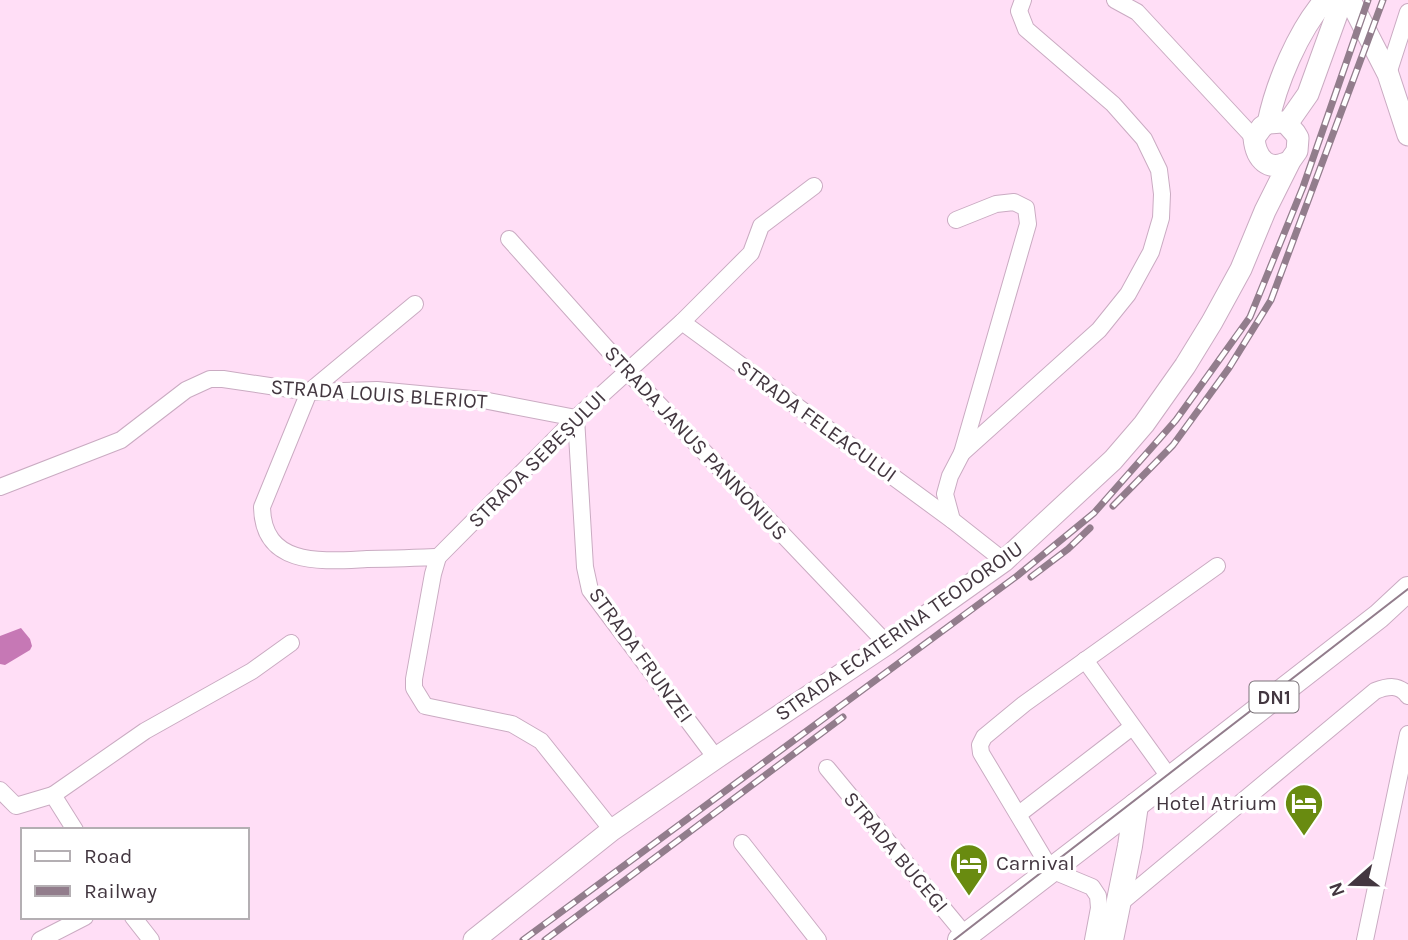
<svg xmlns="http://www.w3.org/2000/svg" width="1408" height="940" viewBox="0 0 1408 940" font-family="Karla,sans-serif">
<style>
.water{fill:#c678b5}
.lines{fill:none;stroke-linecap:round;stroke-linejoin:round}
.street-casing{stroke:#caabc2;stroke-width:18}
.secondary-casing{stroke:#caabc2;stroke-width:23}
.primary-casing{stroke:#caabc2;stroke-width:26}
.street{stroke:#fff;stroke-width:16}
.secondary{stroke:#fff;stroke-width:21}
.primary{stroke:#fff;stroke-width:24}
.tram{stroke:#927d8c;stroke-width:2}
.rail-casing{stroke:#927d8c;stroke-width:7}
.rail{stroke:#fff;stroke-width:4.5;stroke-dasharray:13;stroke-linecap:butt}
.labels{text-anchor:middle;stroke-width:7;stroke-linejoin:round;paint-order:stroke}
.shield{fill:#fff;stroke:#7b7379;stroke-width:2}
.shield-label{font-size:19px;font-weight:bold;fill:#433740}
.street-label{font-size:21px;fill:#433740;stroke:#fff}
.poi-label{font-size:21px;fill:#433740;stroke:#fff;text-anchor:end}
</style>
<rect width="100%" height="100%" fill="#ffdef6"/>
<path class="water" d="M 21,628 L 30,639 L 32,646 L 30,650 L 5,665 L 0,664 L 0,636 Z"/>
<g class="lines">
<g class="street-casing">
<g id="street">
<path d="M 1115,0 L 1137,12 L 1254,138"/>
<path d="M 1388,74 L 1408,12"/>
<path d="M 956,220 L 996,204 L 1014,202 L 1026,208 L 1028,224 L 962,453"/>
<path d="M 509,239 L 627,371 L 887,644"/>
<path d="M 415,304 L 309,392 L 262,507 C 263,568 324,561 367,559 C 391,559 414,558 438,557 L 433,574 L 414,679 L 414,688 L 425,706 L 512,724 L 541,741 L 612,830"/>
<path d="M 682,322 L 952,520 L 1004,561"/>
<path d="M 0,487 L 121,440 L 186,390 L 210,379 L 223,379 L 309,392 L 377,390 L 483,400 L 576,418 L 585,567 L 590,590 L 716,758"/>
<path d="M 952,520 L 945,494 L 950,476 L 962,453 L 1099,330 L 1128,294 L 1151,252 L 1161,218 L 1162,194 L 1159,170 L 1144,139 L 1113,104 L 1026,29 L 1019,11 L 1023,0"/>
<path d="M 438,557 L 576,418 L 682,322 L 751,253 L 761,226 L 814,186"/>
<path d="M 1085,660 L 1170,778"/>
<path d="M 827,768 L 966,936"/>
<path d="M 0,790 L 16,806 L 53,795 L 75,830"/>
<path d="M 53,795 L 145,731 L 252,671 L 291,643"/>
<path d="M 1019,814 L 1132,727"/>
<path d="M 742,843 L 818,940"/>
<path d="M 1118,905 L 1375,691 C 1388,686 1399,684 1408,696"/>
<path d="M 133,917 L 151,940"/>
<path d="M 40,940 L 85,917"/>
<path d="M 1093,940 L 1099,908 L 1098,896 L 1092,887 L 1051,870 L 981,753 L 980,745 L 984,737 L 1024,704 L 1217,566"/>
<path d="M 1365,940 L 1408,734"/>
</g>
</g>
<g class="secondary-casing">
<g id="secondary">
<path d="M 1350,0 L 1388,74 L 1408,135"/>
<path d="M 1268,123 C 1276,84 1298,31 1325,0"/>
<path d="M 1287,124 L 1308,94 L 1342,0"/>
<path d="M 474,940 L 612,830 L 716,758 L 887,644 L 1004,561 L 1113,460 L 1144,424 L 1185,366 L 1212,322 L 1241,269 L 1265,211 L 1290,161 L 1297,151 L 1298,138 L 1295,133 L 1287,124 L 1282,122 L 1268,123 L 1262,127 L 1254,138 C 1256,159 1268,173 1290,161"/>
</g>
</g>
<g class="primary-casing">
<g id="primary">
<path d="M 960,940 L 1136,805 L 1379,616 L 1408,589"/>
<path d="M 1111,940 L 1130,846 L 1136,805"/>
</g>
</g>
<use href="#street" class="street"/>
<use href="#secondary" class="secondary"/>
<use href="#primary" class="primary"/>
<path class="tram" d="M 954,940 L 1408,589"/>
<g class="rail-casing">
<g id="rail">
<path d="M 1113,506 L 1173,445 L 1229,368 L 1271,300 L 1383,0"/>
<path d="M 1031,577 L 1068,549 L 1090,528"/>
<path d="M 523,940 L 1017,576 L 1094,513 L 1176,420 L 1250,317 L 1303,187 L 1368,0"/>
<path d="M 545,940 L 843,717"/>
</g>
</g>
<use href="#rail" class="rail"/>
</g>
<defs>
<g id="hotel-pin" transform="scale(2.0125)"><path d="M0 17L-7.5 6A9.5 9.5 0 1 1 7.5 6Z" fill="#698b10" stroke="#fff"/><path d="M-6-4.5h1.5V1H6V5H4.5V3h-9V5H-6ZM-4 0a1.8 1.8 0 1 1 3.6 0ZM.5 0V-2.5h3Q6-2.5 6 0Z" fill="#fff"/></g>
</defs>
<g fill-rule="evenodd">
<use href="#hotel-pin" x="1304" y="803"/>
<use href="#hotel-pin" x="969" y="863"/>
</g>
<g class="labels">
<rect class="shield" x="1249.5" y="681.5" width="49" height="31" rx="5"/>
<g class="shield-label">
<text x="1274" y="704">DN1</text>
</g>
<g class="street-label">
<text transform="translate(379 394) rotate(4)" y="7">STRADA LOUIS BLERIOT</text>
<text transform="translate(817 421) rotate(36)" y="7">STRADA FELEACULUI</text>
<text transform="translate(696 443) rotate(47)" y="7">STRADA JANUS PANNONIUS</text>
<text transform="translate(537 459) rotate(-45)" y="7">STRADA SEBEȘULUI</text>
<text transform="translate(899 631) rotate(-35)" y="7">STRADA ECATERINA TEODOROIU</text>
<text transform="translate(641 655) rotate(54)" y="7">STRADA FRUNZEI</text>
<text transform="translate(896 852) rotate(50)" y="7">STRADA BUCEGI</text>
</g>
<g class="poi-label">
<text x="1277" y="810">Hotel Atrium</text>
<text x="996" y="870" text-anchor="start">Carnival</text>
</g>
</g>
<rect x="21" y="828" width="228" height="91" fill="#ffffff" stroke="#b4afb3" stroke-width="2"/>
<rect x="35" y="851" width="35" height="10" fill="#ffffff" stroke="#b4afb3" stroke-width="2"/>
<text x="84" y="863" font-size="21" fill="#433740">Road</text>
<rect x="35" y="886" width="35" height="10" fill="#927d8c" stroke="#b4afb3" stroke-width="2"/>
<text x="84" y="898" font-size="21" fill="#433740">Railway</text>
<g transform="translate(1352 884) rotate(250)" stroke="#ffffff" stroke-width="5" paint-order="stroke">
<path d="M0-5L12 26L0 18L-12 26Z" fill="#433740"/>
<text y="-10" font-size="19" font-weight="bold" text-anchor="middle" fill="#433740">N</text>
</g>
</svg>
